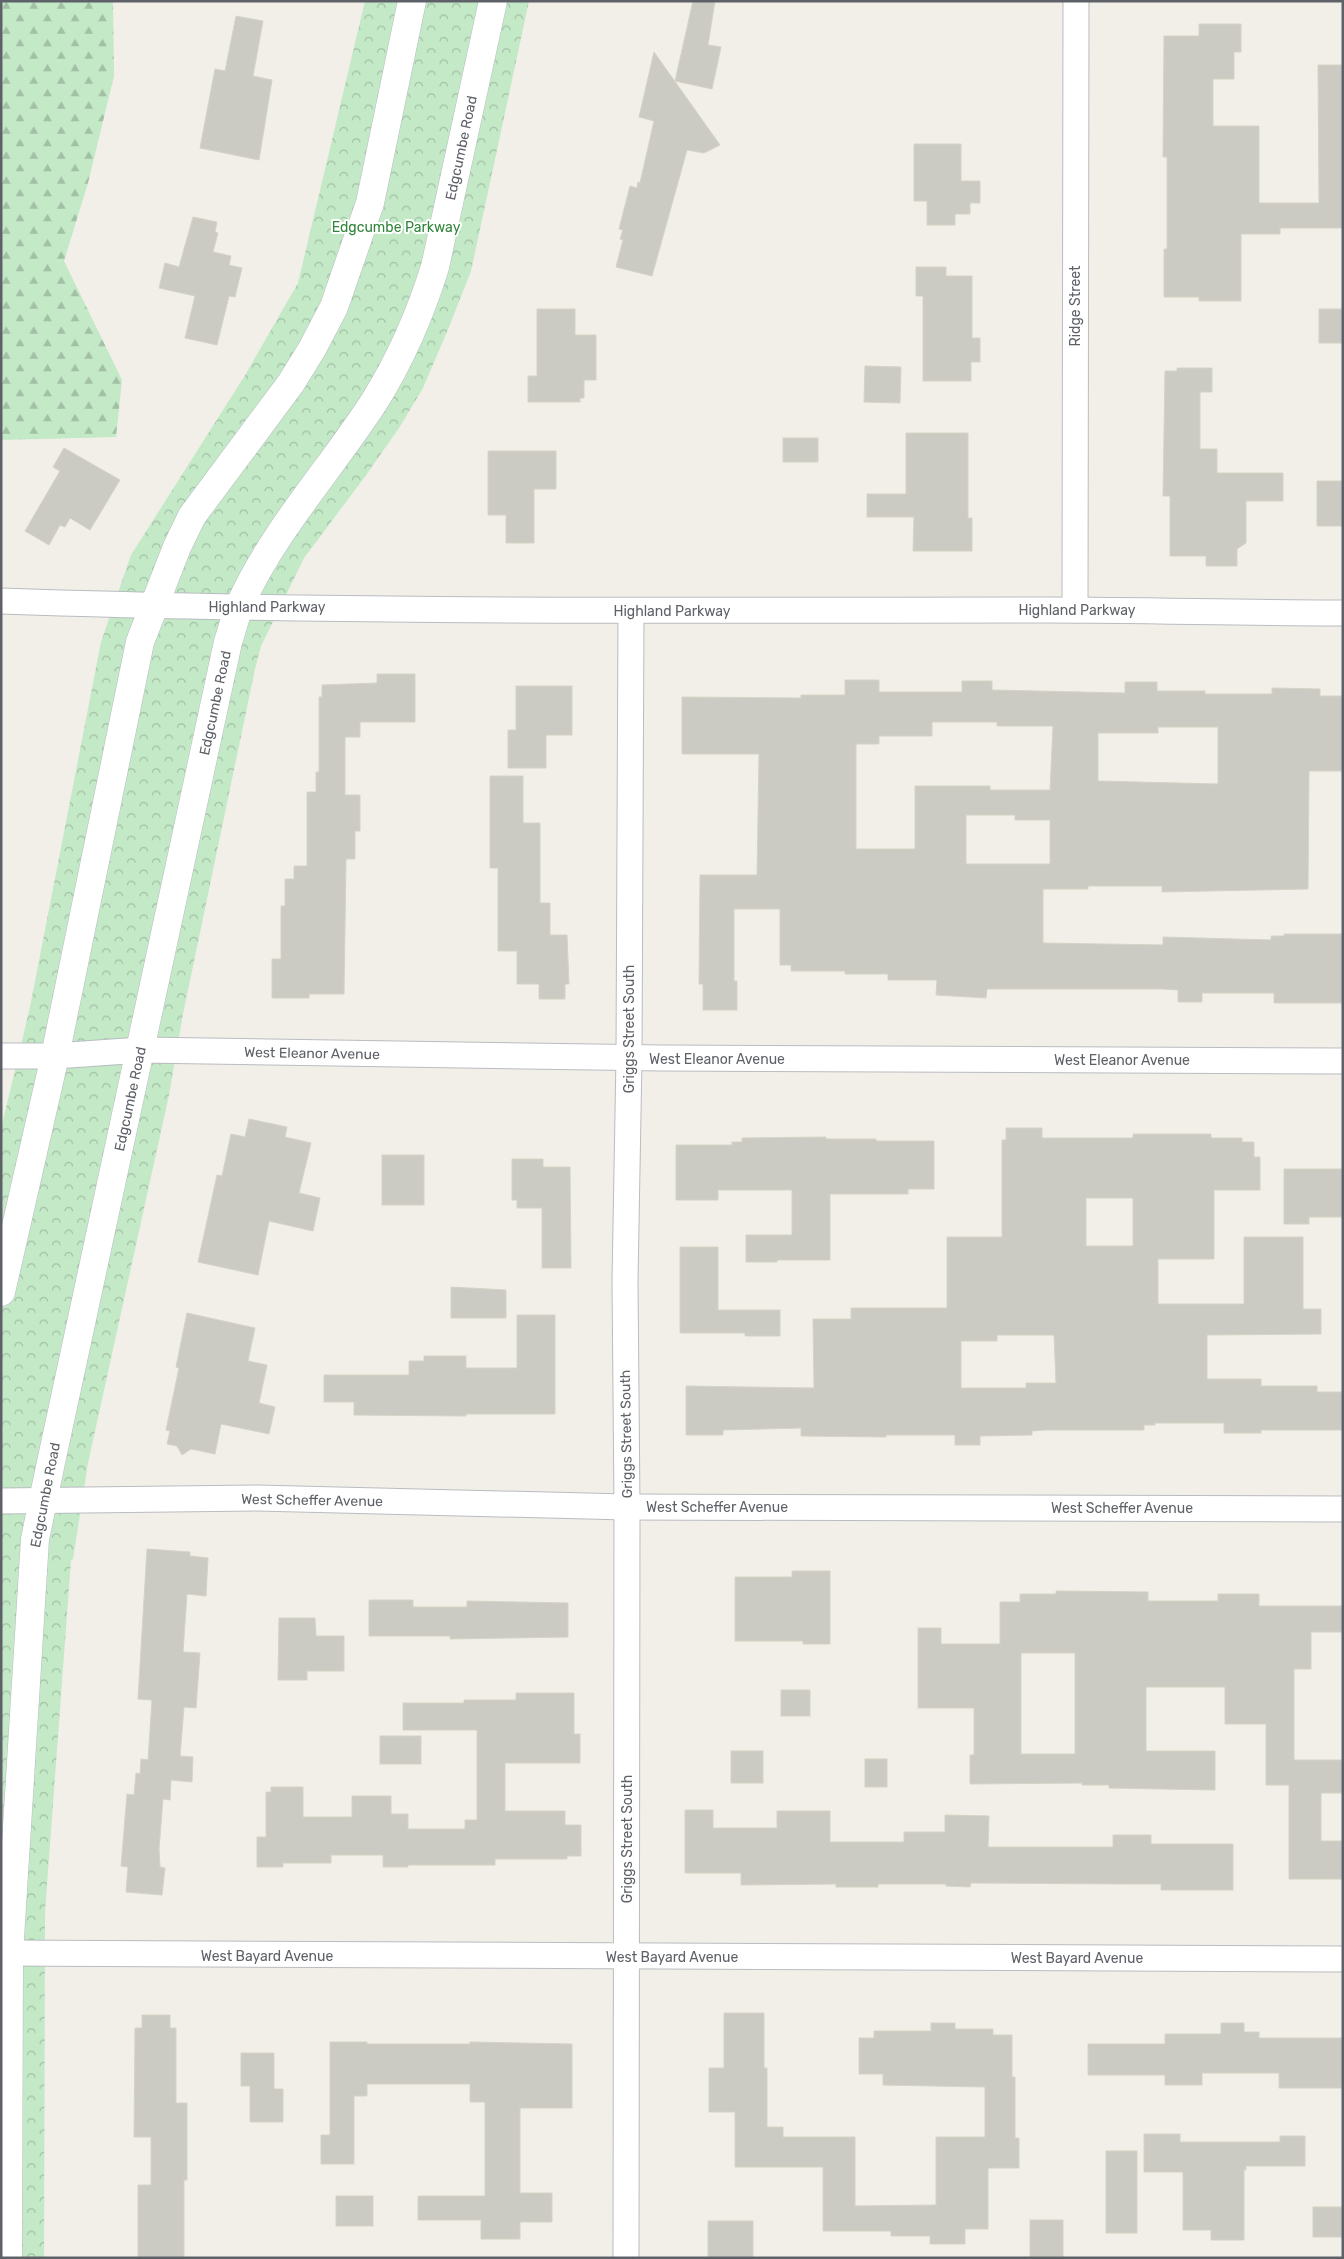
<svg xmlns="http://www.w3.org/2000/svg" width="1344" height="2259" viewBox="0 0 1344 2259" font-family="Rubik,sans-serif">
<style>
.forest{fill:url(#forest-firs)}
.park{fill:url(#park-crowns)}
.building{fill:#cccbc3;stroke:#d6d2c5;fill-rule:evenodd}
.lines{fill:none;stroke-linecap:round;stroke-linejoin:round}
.street-casing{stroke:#b9bcc1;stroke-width:27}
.secondary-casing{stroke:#babdc3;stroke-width:29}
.street{stroke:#fff;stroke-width:25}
.secondary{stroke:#fff;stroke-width:28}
.labels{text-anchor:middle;stroke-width:4;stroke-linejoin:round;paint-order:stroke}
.street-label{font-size:14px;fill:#5e6268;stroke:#fff}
.park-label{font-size:14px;fill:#30843b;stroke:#fff}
</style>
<defs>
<pattern id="forest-firs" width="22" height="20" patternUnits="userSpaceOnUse" patternTransform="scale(1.25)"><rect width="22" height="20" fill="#c3e9c6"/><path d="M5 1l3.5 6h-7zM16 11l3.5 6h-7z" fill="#a2c0a5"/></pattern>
<pattern id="park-crowns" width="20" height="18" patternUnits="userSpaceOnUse" patternTransform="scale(1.25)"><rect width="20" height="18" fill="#c3e9c6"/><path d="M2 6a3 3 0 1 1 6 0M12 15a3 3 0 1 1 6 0" fill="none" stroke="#a2c0a5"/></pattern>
</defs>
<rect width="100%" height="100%" fill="#f1efe7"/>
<path class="forest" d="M 1,1 L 113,1 L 114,76 L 88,183 L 64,261 L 122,380 L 116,437 L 1,440 Z"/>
<path class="park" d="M 365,1 L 529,1 L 471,271 L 449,327 L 423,388 L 399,428 L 364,478 L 304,558 L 261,646 L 255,669 L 183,1014 L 169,1095 L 88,1463 L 73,1559 L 71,1560 L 45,1912 L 44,2258 L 1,2258 L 1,1129 L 30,1007 L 101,642 L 131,555 L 244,377 L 298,283 Z"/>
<g class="building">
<path d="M 693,1 L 715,1 L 708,45 L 721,47 L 712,89 L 675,81 Z"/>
<path d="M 236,16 L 263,21 L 253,76 L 272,80 L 259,160 L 200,148 L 215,69 L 225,71 Z"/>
<path d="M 1199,24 L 1241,24 L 1241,52 L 1234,52 L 1234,79 L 1213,79 L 1213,126 L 1259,126 L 1259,203 L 1319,203 L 1318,65 L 1343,65 L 1343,228 L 1280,228 L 1280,234 L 1241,234 L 1241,301 L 1199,301 L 1199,297 L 1164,297 L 1164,249 L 1167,249 L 1167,157 L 1163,157 L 1164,36 L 1199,36 Z"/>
<path d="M 654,52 L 720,145 L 704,153 L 687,150 L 652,276 L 616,267 L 623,240 L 620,239 L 623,230 L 619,229 L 630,186 L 637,188 L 638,182 L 640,183 L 654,121 L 639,117 Z"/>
<path d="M 914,144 L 961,144 L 961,181 L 980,181 L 980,203 L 970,203 L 970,214 L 955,214 L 955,225 L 927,225 L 927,201 L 914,201 Z"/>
<path d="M 193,217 L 217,222 L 215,232 L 218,233 L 213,252 L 231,256 L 229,265 L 242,268 L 235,297 L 229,296 L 217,345 L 185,338 L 195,296 L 159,288 L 165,263 L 179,267 Z"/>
<path d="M 916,267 L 946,267 L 946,276 L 972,276 L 972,338 L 980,338 L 980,362 L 971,362 L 971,381 L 923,381 L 923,296 L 916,296 Z"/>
<path d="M 537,309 L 575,309 L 575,335 L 596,335 L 596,380 L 584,380 L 584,398 L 580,398 L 580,402 L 528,402 L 528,376 L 537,376 Z"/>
<rect x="1319" y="309" width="24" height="34"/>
<path d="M 865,366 L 901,367 L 900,403 L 864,402 Z"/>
<path d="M 1177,368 L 1212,368 L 1212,392 L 1200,392 L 1200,449 L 1217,449 L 1217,473 L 1283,473 L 1283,501 L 1246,501 L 1246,543 L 1237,549 L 1237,566 L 1206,566 L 1206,556 L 1170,556 L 1170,496 L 1163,496 L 1165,371 L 1177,371 Z"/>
<path d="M 906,433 L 968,433 L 968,518 L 972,518 L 972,551 L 913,551 L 914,517 L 867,517 L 867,494 L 906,494 Z"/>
<rect x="783" y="438" width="35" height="24"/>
<path d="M 64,448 L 120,480 L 90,530 L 70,518 L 65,527 L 60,525 L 49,545 L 25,531 L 60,471 L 53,467 Z"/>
<path d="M 488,451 L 556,451 L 556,489 L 534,489 L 534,543 L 506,543 L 506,515 L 488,515 Z"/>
<path d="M 1317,481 L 1343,481 L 1342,526 L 1317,526 Z"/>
<path d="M 377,674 L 415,674 L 415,722 L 360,722 L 360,737 L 345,737 L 345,795 L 360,795 L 360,831 L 355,831 L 355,859 L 346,859 L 344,994 L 309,994 L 309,998 L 272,998 L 272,959 L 281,959 L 281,906 L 285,906 L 285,879 L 294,879 L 294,866 L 307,866 L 307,792 L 316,792 L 316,772 L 319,772 L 319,697 L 322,697 L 322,685 L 377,683 Z"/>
<path d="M 845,680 L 879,680 L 879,692 L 962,692 L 962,681 L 992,681 L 992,690 L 1125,693 L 1125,682 L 1157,682 L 1157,691 L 1205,691 L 1205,694 L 1272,694 L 1272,688 L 1320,689 L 1320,696 L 1343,696 L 1343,771 L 1309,771 L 1308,889 L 1162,892 L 1162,886 L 1088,886 L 1088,889 L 1043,889 L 1043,943 L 1163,945 L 1163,937 L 1271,940 L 1271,936 L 1284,936 L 1284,934 L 1343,934 L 1343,1003 L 1274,1003 L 1274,993 L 1202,993 L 1202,1002 L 1178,1002 L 1178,990 L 1163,989 L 987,989 L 986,998 L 936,995 L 937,980 L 888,980 L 888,974 L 845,974 L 845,971 L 791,971 L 791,965 L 780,965 L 780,909 L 734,909 L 734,981 L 737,981 L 737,1010 L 703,1010 L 703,984 L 699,984 L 700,875 L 757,875 L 759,754 L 682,754 L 682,697 L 801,698 L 801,695 L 845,695 ZM 932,722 L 997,722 L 997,726 L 1053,726 L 1050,790 L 990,790 L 990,786 L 915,786 L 915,849 L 856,849 L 856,744 L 879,744 L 879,736 L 932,736 ZM 1158,727 L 1218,727 L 1218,784 L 1098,781 L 1098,733 L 1158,733 ZM 966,815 L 1015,815 L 1015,820 L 1050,820 L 1050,864 L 966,864 Z"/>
<path d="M 516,686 L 572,686 L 572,735 L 546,735 L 546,768 L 508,768 L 508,730 L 516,730 Z"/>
<path d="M 490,776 L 523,776 L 523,823 L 540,823 L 540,903 L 550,903 L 550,935 L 567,935 L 569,984 L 565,984 L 565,999 L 539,999 L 539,984 L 517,984 L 517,951 L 498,951 L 498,868 L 490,868 Z"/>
<path d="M 249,1119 L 287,1127 L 285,1137 L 311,1143 L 299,1193 L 320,1198 L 313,1231 L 269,1221 L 258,1275 L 198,1262 L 217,1175 L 222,1176 L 231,1134 L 245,1137 Z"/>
<path d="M 1006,1128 L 1042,1128 L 1042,1138 L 1133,1138 L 1133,1134 L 1211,1134 L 1211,1138 L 1242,1138 L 1242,1142 L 1254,1142 L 1254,1157 L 1260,1157 L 1260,1190 L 1214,1190 L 1214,1259 L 1158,1259 L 1158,1304 L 1244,1304 L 1244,1237 L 1303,1237 L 1303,1309 L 1321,1309 L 1321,1334 L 1207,1335 L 1207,1379 L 1261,1379 L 1261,1386 L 1317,1386 L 1317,1392 L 1343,1392 L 1343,1430 L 1261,1430 L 1261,1433 L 1224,1433 L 1224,1423 L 1155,1423 L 1155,1425 L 1144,1425 L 1144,1430 L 1045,1430 L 1032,1431 L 1032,1435 L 980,1436 L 980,1445 L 955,1445 L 955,1435 L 886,1435 L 886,1437 L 801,1436 L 801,1428 L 723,1430 L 723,1435 L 686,1435 L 686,1386 L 814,1388 L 813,1319 L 851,1319 L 851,1308 L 947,1308 L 947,1237 L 1002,1237 L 1002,1140 L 1006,1140 ZM 1086,1198 L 1133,1198 L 1133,1246 L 1086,1246 ZM 997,1335 L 1054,1335 L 1056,1383 L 1026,1383 L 1026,1388 L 961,1388 L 961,1341 L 997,1341 Z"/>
<path d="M 826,1137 L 826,1139 L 876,1139 L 876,1141 L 934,1141 L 934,1189 L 908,1189 L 908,1194 L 830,1194 L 830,1260 L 777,1260 L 777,1262 L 746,1262 L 746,1235 L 792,1235 L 792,1190 L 718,1190 L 718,1200 L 676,1200 L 676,1145 L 732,1145 L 732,1142 L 742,1142 L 742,1138 Z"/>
<rect x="382" y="1155" width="42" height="50"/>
<path d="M 512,1159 L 543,1159 L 543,1167 L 570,1167 L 571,1268 L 542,1268 L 542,1208 L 517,1208 L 517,1200 L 512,1200 Z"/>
<path d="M 1284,1169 L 1343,1169 L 1343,1217 L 1309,1217 L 1309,1224 L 1284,1224 Z"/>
<path d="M 680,1247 L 718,1247 L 718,1310 L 780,1310 L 780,1336 L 745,1336 L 745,1333 L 680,1333 Z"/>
<path d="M 451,1287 L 506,1290 L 506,1318 L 451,1318 Z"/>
<path d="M 187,1313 L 255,1328 L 248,1361 L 267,1365 L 259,1403 L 275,1407 L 269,1434 L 221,1424 L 215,1454 L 191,1449 L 182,1455 L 177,1446 L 167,1444 L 170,1431 L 166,1430 L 179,1368 L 176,1367 Z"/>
<path d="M 517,1315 L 555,1315 L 555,1414 L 466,1414 L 466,1416 L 354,1415 L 354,1402 L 324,1402 L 324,1375 L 409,1375 L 409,1361 L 424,1361 L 424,1356 L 466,1356 L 466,1368 L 517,1368 Z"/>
<path d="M 147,1549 L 190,1552 L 190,1556 L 208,1558 L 206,1596 L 187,1594 L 183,1652 L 200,1653 L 196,1708 L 184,1707 L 180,1756 L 193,1757 L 192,1782 L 171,1780 L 170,1800 L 163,1799 L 159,1849 L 160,1867 L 165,1868 L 162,1895 L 126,1892 L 128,1867 L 121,1866 L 127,1794 L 134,1795 L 136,1773 L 140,1774 L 141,1759 L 148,1760 L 152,1700 L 138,1699 Z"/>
<path d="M 792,1571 L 830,1571 L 830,1644 L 803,1644 L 803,1641 L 735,1641 L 735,1577 L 792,1577 Z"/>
<path d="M 1056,1591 L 1148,1592 L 1148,1601 L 1218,1601 L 1218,1594 L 1259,1594 L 1259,1606 L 1343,1606 L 1343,1632 L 1311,1632 L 1311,1669 L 1294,1669 L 1294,1760 L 1343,1760 L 1343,1793 L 1321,1793 L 1321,1841 L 1343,1841 L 1343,1879 L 1289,1879 L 1289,1785 L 1266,1785 L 1266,1724 L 1225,1724 L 1225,1687 L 1146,1687 L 1146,1751 L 1215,1751 L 1215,1790 L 1109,1788 L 1109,1785 L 1082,1785 L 1082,1783 L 970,1784 L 970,1755 L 974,1755 L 974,1708 L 918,1708 L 918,1628 L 941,1628 L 941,1644 L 1000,1644 L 1000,1602 L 1020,1602 L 1020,1594 L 1056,1594 ZM 1021,1653 L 1075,1653 L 1075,1754 L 1021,1754 Z"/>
<path d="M 369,1600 L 413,1600 L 413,1607 L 467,1607 L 467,1601 L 568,1603 L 568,1637 L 450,1639 L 450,1636 L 369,1636 Z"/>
<path d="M 279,1618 L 315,1618 L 316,1636 L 344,1636 L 344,1671 L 307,1671 L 307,1680 L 278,1680 Z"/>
<rect x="781" y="1690" width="29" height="26"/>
<path d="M 516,1693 L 574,1693 L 574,1734 L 580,1734 L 580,1763 L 505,1763 L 505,1811 L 565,1811 L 565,1825 L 581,1825 L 581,1856 L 567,1856 L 567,1859 L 495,1859 L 495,1865 L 408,1865 L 408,1867 L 383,1867 L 383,1855 L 331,1855 L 331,1863 L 283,1863 L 283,1867 L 257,1867 L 257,1837 L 266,1837 L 266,1792 L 271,1792 L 271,1787 L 303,1787 L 303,1817 L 352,1817 L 352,1796 L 391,1796 L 391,1814 L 408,1814 L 408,1829 L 465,1829 L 465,1820 L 477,1820 L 477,1730 L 403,1730 L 403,1703 L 464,1703 L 464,1700 L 516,1700 Z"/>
<rect x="380" y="1736" width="41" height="28"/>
<rect x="731" y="1751" width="32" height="32"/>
<rect x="865" y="1759" width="22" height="28"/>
<path d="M 685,1810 L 713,1810 L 713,1828 L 777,1828 L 777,1811 L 830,1811 L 830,1842 L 904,1842 L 904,1832 L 945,1832 L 945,1815 L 989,1816 L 988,1847 L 1113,1847 L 1113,1835 L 1151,1835 L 1151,1844 L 1233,1844 L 1233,1890 L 1161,1890 L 1161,1884 L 1122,1884 L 971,1883 L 970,1887 L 946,1886 L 946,1884 L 878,1884 L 878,1887 L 836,1887 L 836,1884 L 741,1885 L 741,1873 L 685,1873 Z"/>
<path d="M 724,2013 L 764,2013 L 764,2068 L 767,2068 L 767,2127 L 783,2127 L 783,2137 L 855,2137 L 855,2206 L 936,2205 L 936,2137 L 985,2137 L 985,2087 L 883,2085 L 883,2074 L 859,2074 L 859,2038 L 874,2038 L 874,2031 L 931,2031 L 931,2023 L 955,2023 L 955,2029 L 993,2029 L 993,2035 L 1012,2035 L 1012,2077 L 1015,2077 L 1015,2138 L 1019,2138 L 1019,2168 L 988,2168 L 988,2229 L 965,2229 L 965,2244 L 930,2244 L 930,2236 L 891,2236 L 891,2231 L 823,2231 L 823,2167 L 735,2167 L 735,2112 L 709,2112 L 709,2068 L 724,2068 Z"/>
<path d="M 142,2015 L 170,2015 L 170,2028 L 176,2028 L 176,2103 L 187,2103 L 187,2180 L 184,2180 L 184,2258 L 138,2258 L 138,2185 L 151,2185 L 151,2137 L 134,2137 L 135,2028 L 142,2028 Z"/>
<path d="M 1221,2023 L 1244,2023 L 1244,2032 L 1259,2032 L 1259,2038 L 1342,2038 L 1342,2088 L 1279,2088 L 1279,2073 L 1202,2073 L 1202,2085 L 1165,2085 L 1165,2075 L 1088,2075 L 1088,2044 L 1165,2044 L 1165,2034 L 1221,2034 Z"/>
<path d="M 330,2042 L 367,2042 L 367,2044 L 470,2044 L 470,2042 L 572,2044 L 572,2108 L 520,2108 L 520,2193 L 552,2193 L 552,2222 L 520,2222 L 520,2239 L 481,2239 L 481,2220 L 418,2220 L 418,2196 L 485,2196 L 485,2102 L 470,2102 L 470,2084 L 367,2084 L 367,2096 L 354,2096 L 354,2164 L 321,2164 L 321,2135 L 330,2135 Z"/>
<path d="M 241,2053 L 274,2053 L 274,2089 L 283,2089 L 283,2122 L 250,2122 L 250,2086 L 241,2086 Z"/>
<path d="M 1144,2134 L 1180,2134 L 1180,2142 L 1280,2142 L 1280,2136 L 1305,2136 L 1305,2166 L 1246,2166 L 1246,2170 L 1244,2170 L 1244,2240 L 1211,2240 L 1211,2230 L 1183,2230 L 1183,2172 L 1144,2172 Z"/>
<rect x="1106" y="2151" width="31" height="82"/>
<rect x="336" y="2196" width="37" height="30"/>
<rect x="1313" y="2207" width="29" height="30"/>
<rect x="1030" y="2220" width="33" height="37"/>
<rect x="708" y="2221" width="45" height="37"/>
</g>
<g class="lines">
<g class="street-casing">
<g id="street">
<path d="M 1,601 C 349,613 698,610 1046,610 C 1145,610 1244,613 1343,613"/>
<path d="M 1075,610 L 1076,1"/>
<path d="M 1,1056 L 55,1056 L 141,1050 L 662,1058 L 1343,1061"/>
<path d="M 1,1501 L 257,1498 L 627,1507 L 1343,1509"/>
<path d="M 1,1953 L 1343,1959"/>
<path d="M 626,2258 L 627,1507 L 625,1281 L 629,1058 L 631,611"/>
</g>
</g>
<g class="secondary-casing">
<g id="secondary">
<path d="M 1,1292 L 55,1056 L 140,642 L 177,547 L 192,516 L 291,383 L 312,349 L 334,307 L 370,203 L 412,1"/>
<path d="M 8,2258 L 9,1954 L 35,1539 L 50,1467 L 228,642 C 232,630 235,617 240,605 C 273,531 330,470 374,402 C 401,359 420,315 435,267 L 493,1"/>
</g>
</g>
<use href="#street" class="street"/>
<use href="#secondary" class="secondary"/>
</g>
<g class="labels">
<g class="street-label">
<text transform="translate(461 148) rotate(-78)" y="5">Edgcumbe Road</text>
<text transform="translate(1075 306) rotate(-90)" y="5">Ridge Street</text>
<text x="267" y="612">Highland Parkway</text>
<text x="1077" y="615">Highland Parkway</text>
<text x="672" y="616">Highland Parkway</text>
<text transform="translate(215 703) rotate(-78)" y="5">Edgcumbe Road</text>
<text transform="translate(629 1029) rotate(-90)" y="5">Griggs Street South</text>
<text transform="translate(312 1053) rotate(1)" y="5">West Eleanor Avenue</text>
<text x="717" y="1064">West Eleanor Avenue</text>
<text x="1122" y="1065">West Eleanor Avenue</text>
<text transform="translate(130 1099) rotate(-78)" y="5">Edgcumbe Road</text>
<text transform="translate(626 1434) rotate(-91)" y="5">Griggs Street South</text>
<text transform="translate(45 1495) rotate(-79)" y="5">Edgcumbe Road</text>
<text transform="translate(312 1500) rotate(1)" y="5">West Scheffer Avenue</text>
<text x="717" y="1512">West Scheffer Avenue</text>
<text x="1122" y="1513">West Scheffer Avenue</text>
<text transform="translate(627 1839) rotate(-90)" y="5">Griggs Street South</text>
<text x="267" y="1961">West Bayard Avenue</text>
<text x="672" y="1962">West Bayard Avenue</text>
<text x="1077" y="1963">West Bayard Avenue</text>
</g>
<g class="park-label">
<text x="396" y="232">Edgcumbe Parkway</text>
</g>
</g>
<rect width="1344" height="2259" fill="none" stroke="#5e6268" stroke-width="5"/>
</svg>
